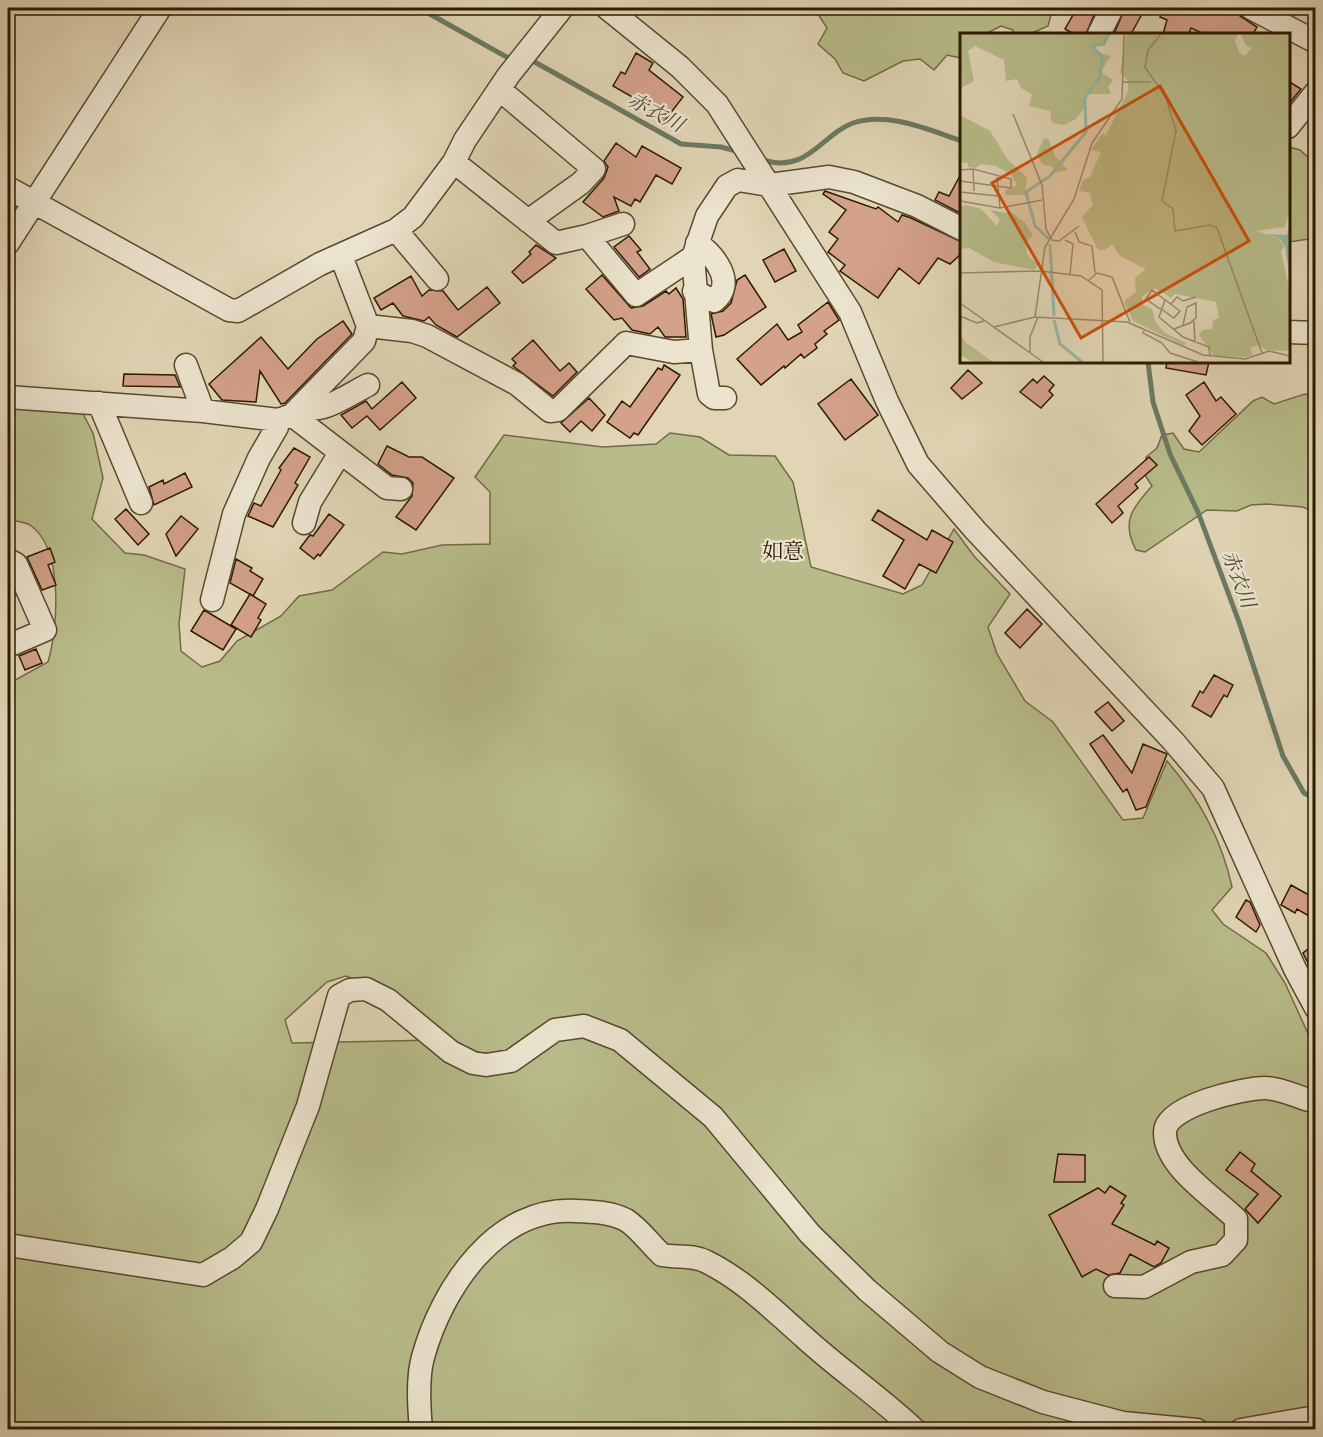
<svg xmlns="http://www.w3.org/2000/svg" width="1323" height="1437" font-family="'Libre Caslon Text','Noto Serif JP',serif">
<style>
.green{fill:#b8bc8a;stroke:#726b45;stroke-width:1.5;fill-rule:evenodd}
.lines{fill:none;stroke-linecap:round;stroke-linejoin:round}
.stream{stroke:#6b7964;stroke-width:5}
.building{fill:#d4a18a;stroke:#2c1a00;stroke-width:1.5}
.minor-casing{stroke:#59492d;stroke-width:25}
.minor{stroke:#ece4cf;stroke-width:22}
.labels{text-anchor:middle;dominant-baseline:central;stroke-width:4.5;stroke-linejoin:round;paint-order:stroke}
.water-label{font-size:20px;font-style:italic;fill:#4c4a32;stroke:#ece4cf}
.quarter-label{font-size:21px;fill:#2c1a00;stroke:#ece4cf}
.inset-river{fill:none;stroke:#95b9a7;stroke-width:3}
.inset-road{fill:none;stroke:#998a6d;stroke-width:1.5}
.view{fill:#cc500a;fill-opacity:0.15;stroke:#cc500a;stroke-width:3}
.inset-edge{fill:none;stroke:#2c1a00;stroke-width:3}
</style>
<rect width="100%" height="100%" fill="#e1d5b5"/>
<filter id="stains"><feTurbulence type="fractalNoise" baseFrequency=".00333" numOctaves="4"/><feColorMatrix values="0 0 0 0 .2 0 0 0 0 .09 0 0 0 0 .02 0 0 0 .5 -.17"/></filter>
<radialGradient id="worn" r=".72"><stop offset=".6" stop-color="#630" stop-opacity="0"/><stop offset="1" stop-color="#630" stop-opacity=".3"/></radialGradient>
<!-- green -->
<path class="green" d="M814 8H1053L1048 26 1030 34H1013V30L1001 26 985 34H962L961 58 947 55 934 70 920 59 903 61 864 81 843 73 835 59 818 44 827 28Z
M1289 147 1300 150 1312 161 1315 159 1316 238 1289 242Z
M1305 394 1315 396V513L1303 507 1267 504 1251 505 1237 511 1207 510 1145 552 1136 550C1121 522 1132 508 1152 486L1145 475 1146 457 1157 448 1162 435 1173 433 1184 449 1199 452 1253 401 1262 397 1274 404Z
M8 406 81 410 93 433 103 478 92 519 125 553 144 555 185 569 179 624 181 651 202 667 220 661 237 641 281 616 299 596 332 590 383 552 402 554 442 545 490 544V492L475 477 504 435 603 447 656 444 670 433 700 437 729 455 775 456 793 482 811 567 903 594 922 585 954 529 974 556 1010 594 988 627 997 654 1025 701 1053 722 1123 820 1143 818 1167 761C1198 797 1222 840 1232 887L1212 910 1223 924 1266 953 1285 983 1315 1049V1429H8V684L48 662C58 628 64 548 30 525 24 522 14 521 8 519ZM346 976 385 993 437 1040 292 1043 285 1020 327 982Z"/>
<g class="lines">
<!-- stream -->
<path class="stream" d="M419 8 512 60
M530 63 533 61 681 144 721 147 740 152
M763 160C808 174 822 134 853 123 887 111 929 130 962 141
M1148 362 1153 402 1170 454 1198 512 1239 622 1283 756 1304 793 1316 799"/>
</g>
<!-- building -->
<path class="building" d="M1077 8H1097L1086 34H1074L1065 29Z
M1125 8 1142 14 1131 34H1114Z
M1164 8H1238L1240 16 1257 27 1253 34H1204L1191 28 1189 34H1163L1167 20 1160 17Z
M636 53 653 63 649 70 683 97 663 123 639 105 641 102 613 86 621 72 625 74Z
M1288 81 1301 89 1288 105Z
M616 143 636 157 642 146 681 168 672 184 656 175 640 202 635 199 631 206 614 197 619 211 603 217 583 202 604 178 608 167 604 161Z
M962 172V214L935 200 939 192 949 196Z
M825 191 876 209 878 207 898 222 902 215 911 218 962 242V253L950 264 938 258 919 284 899 268 878 298 840 271 845 265 828 252 838 239 829 232 846 210 823 194Z
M629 236 641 250 637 252 650 269 639 277 614 247Z
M536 245 556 258 523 283 512 272 531 254 529 252Z
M784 249 796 271 775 282 763 260Z
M602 275 631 308 643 306 666 291 669 294 676 288 683 299 686 337H665L658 327 650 334 632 330 622 318 614 320 586 289Z
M745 275 766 307 724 335 716 337 711 314 723 311 731 303 737 280Z
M411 276 422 296 429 290 443 291 458 310 487 287 500 303 457 337 436 325 429 317 424 321 403 316 393 303 381 310 374 298Z
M828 302 839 320 824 331 827 334 815 344 817 348 804 358 801 354 785 368 784 366 761 385 737 359 777 324 788 340 802 332 798 325Z
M343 321 352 334 285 403 281 404 260 371 256 402 222 400 209 384 261 337 288 369 317 339Z
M533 340 560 371 569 363 577 372 553 396 513 366 516 363 512 359Z
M1167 362H1209L1206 375 1166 368Z
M664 365 680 375 638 435 634 433 630 438 607 422 622 401 630 407 658 368 662 370Z
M968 370 982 383 962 399 951 388Z
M124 374 175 375 180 387 123 386Z
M1044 376 1054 385 1049 391 1053 395 1041 408 1020 392 1033 379 1037 383Z
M851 379 878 415 845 440 818 404Z
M402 382 416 398 380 430 367 416 352 428 341 415 366 401 372 409Z
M1204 382 1216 401 1221 397 1236 414 1202 445 1189 431 1200 416 1186 395Z
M589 398 605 415 592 431 581 421 570 432 561 423Z
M387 446 409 457H422L454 478 416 530 396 517 412 496 413 483 408 478 392 475 378 464Z
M294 448 310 457 295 483 298 485 273 527 248 516 254 503 261 506 281 470 279 468Z
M1149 457 1157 465 1135 484 1138 488 1118 506 1123 513 1112 523 1096 504Z
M185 473 192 487 154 505 149 487 163 480 164 484Z
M126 509 149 534 138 545 115 519Z
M878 510 927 540 932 530 953 542 936 573 919 564 905 589 883 576 904 540 872 520Z
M329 514 344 525 320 556 318 554 314 559 300 548 310 535 313 536Z
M181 516 198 529 176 556 166 534Z
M50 548 55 562 48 565 56 585 42 590 27 557Z
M236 559 252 568 250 571 263 579 253 596 230 583Z
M250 594 266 604 258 618 261 620 251 637 231 625Z
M1027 609 1042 624 1020 648 1005 633Z
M204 610 236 629 223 650 191 631Z
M36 649 42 663 25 670 19 656Z
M1214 675 1233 685 1227 697 1224 695 1211 717 1192 706 1200 691 1203 693Z
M1108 702 1124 721 1112 731 1095 712Z
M1103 735 1132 773 1143 744 1167 754 1146 807 1136 810 1127 789 1123 792 1090 744Z
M1291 885 1316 899V920L1297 909 1295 913 1281 905Z
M1246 900 1250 902 1260 925 1256 932 1236 917Z
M1316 943V979L1303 953Z
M1240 1152 1255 1164 1251 1171 1281 1196 1258 1223 1245 1209 1258 1194 1226 1170Z
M1058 1154 1085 1155V1182H1054Z
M1110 1186 1126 1196 1121 1203 1124 1205 1112 1224 1155 1245 1157 1241 1169 1248 1161 1263 1154 1267 1130 1254 1120 1273 1108 1275 1096 1269 1082 1277 1049 1215 1098 1188 1105 1193Z"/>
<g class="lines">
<!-- minor casing -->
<g class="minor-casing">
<path id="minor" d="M607 8 680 67 717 104 850 312 887 401 918 464 975 530 1173 741 1213 788 1295 969 1316 1008
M1251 8 1316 42
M1099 34 1112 8
M499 89 594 169 581 183 528 221
M1288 127 1316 92
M454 162 556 243 587 236 636 295 693 257
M8 188 229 310 238 311 320 264 396 230 413 217 454 162 465 140 508 76 562 8
M396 230 437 279
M587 236 623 224
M8 243 160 8
M694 291 714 301C737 283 714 255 697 243
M368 326 412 331 427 336 517 384 550 411 558 410 626 343 674 352 701 350
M1288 332 1316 333
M186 365 203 411
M8 397 203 411 278 420 292 415 364 341 368 326 341 256
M725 398H714L709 394 701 350 693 257 707 216 727 186 738 180 770 185 829 177 854 182 917 206 962 229
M99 403 141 503
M301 406C321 416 349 394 368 385
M292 415 387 488 401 489
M304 523 310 502 340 453
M8 560 16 564 45 630 8 646
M212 600 234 514 259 458 277 427 278 420
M8 1245 203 1275 232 1258 251 1242 267 1209 308 1106 339 996 350 990 366 989 388 1000 451 1052 473 1063 486 1065 511 1061 555 1030 584 1026 620 1040 713 1117 810 1234 867 1290 940 1352 980 1377 1043 1402 1123 1423 1197 1430
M1115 1286 1144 1287 1191 1262 1222 1255 1236 1240V1219C1214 1197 1164 1166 1165 1132 1165 1106 1243 1088 1265 1088 1279 1088 1295 1096 1309 1100L1316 1099
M421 1430C419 1407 417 1378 423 1357 442 1288 497 1205 577 1211 593 1212 611 1212 626 1220 639 1228 651 1245 662 1255 677 1258 692 1254 707 1262 745 1281 773 1310 805 1338 840 1370 880 1397 915 1430
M1241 1430 1316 1417"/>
</g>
<!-- minor -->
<use href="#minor" class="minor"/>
</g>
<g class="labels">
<!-- water labels -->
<g class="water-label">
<text transform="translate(656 112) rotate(28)">赤衣川</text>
<text transform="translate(1239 579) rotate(69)">赤衣川</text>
</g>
<!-- quarter labels -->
<g class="quarter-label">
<text x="783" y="550">如意</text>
</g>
</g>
<!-- overview -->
<g transform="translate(960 33)">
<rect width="330" height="330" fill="#e1d5b5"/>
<path d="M0 1H147L145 13H134L133 18 151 23 141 39 153 47 148 54 151 61H125V74L116 86 104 92 92 90 90 78 69 73 72 61 61 55 57 46 46 48 44 27 15 13 8 18 14 48 1 55ZM166 1H278L275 8 280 21 285 23 292 15 286 13 281 1H330V175L325 194 296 198 318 205 324 213 321 218 330 260V318L306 317 299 312 290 315 293 322 284 324 254 323 239 302 242 297 252 296 253 287 259 285 256 269 215 261 211 265 195 255 182 263V271L192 276 196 290 205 300 226 310 224 313 173 288 164 268 176 259 175 245 186 236 160 223 152 211 145 217H138L122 184 133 172 130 160 119 158 123 147 130 144 141 119 131 117 133 114 142 101 146 102 168 58V48L160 40ZM0 82 30 98 48 127 67 144 65 162H45L46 157 57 152 51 141 36 133 21 131 16 135 8 134V130L0 129ZM84 105 89 107 95 123 108 137 94 140 93 134 82 131 77 121ZM6 172 21 176 37 193 40 186 30 177 54 181 66 191 73 202 66 210 67 221 78 232 74 237 34 229 9 215 0 216V174ZM0 299 5 309 33 329H13L0 322Z" fill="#b8bc8a"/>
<path d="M330 190V248L325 213 319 205 307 201 327 202Z" fill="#95b9a7"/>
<path class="inset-river" d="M89 206 75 193 66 159 90 143 126 99 125 65 140 44 142 23 132 14 144 10 149 1M90 211 94 283M94 287 100 311 122 329"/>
<path class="inset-road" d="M201 1 188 17 185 34 206 65 216 98 202 168 213 176 215 198 250 192 257 195 302 320M163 49H191M53 81 82 152 86 196 92 207 99 208 119 193M13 136 14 158M0 137 13 136 51 146V155L0 148M37 144 40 175M0 159 38 163M0 168 40 175 82 167M115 199 119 209 132 213 135 240M105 207 113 211 110 241M0 240 81 238 121 243 142 257 143 329M128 248 137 240 152 244 170 289M205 267 199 284 223 304 249 314 250 323M0 270 83 329M211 271 217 264 223 268 236 264M200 276 186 266 192 257 220 278 214 285 200 275M0 283 17 290 24 288M75 284 85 214 114 166 132 110 162 66 164 1M234 288 235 309M34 294 75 284 167 289 243 322 285 326 309 318 330 323M185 296 183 300 202 310 210 320 238 329M214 296 230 290 236 285V270L227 274 223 292M70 319V304L78 284"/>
<path class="view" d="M200 53 289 208 121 305 32 150Z"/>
<rect width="330" height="330" class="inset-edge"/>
</g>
<!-- margin -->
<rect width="1323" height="1437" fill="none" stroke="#e1d5b5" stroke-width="30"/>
<rect x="9" y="9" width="1305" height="1419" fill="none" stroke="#2c1a00" stroke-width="3"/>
<rect x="15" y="15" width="1293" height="1407" fill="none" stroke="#2c1a00" stroke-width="1.5"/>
<rect width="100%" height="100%" filter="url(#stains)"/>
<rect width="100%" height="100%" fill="url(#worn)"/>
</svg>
